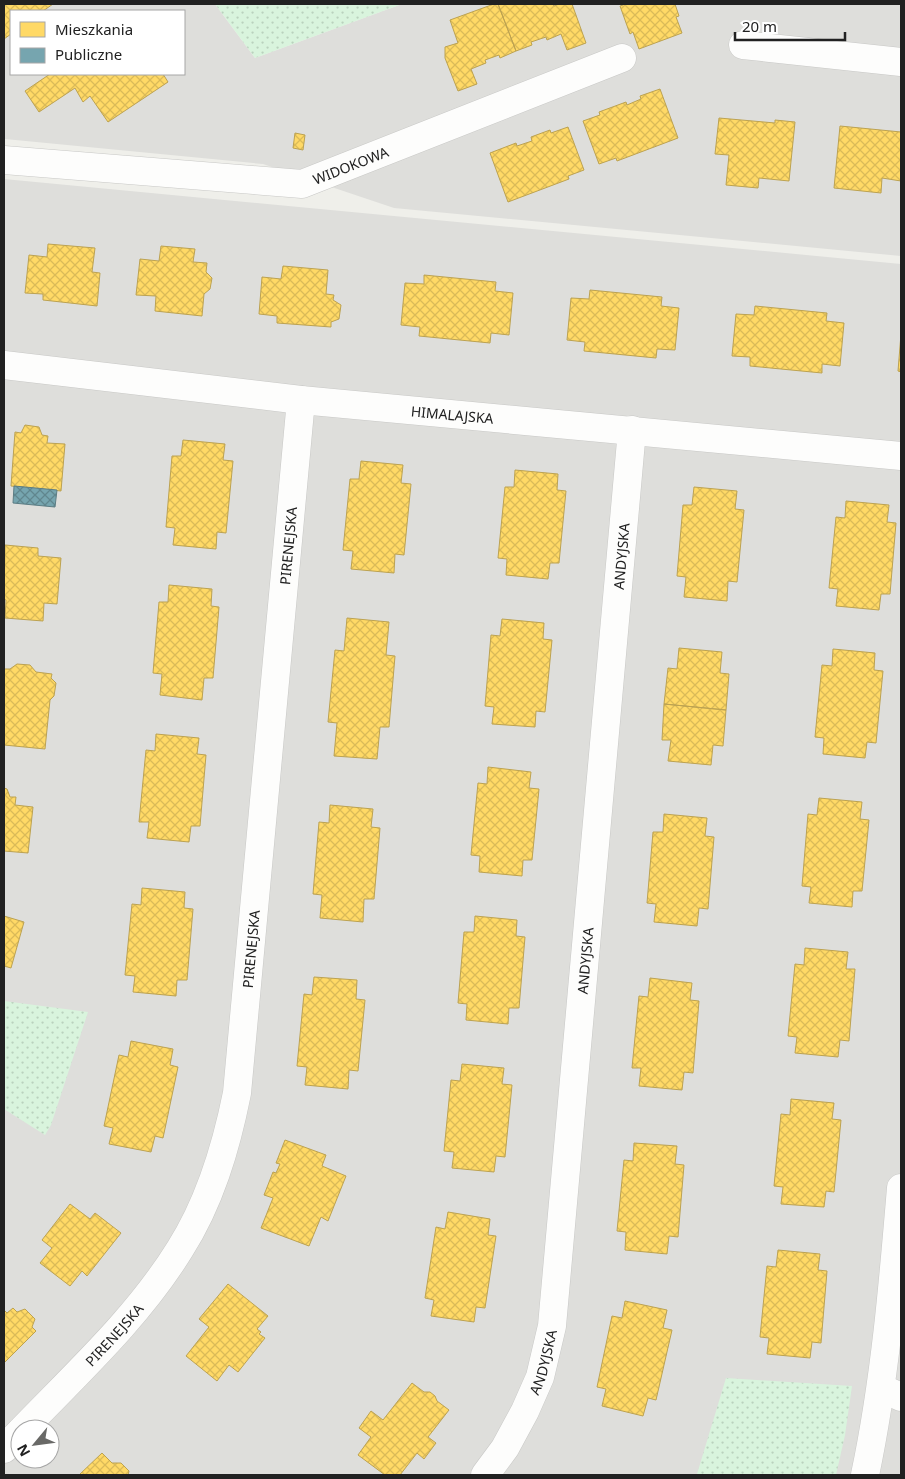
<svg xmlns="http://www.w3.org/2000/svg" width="905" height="1479" font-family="'Noto Sans',sans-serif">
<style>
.residential{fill:#dededb;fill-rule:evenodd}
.park{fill:url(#park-dots)}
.homes{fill:url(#homes-cross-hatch);stroke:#bca251}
.public{fill:url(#public-cross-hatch);stroke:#5c7d84}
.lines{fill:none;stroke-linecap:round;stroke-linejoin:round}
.street-casing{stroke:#c8c8c6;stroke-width:29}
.street{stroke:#fdfdfc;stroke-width:28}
.labels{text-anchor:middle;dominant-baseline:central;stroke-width:5;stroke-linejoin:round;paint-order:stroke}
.street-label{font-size:14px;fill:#212121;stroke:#fff}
</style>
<defs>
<pattern id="park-dots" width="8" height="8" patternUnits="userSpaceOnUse" patternTransform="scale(1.25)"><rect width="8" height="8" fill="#d9f4dd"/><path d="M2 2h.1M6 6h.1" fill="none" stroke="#bad1bd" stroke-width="1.8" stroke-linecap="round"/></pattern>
<pattern id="homes-cross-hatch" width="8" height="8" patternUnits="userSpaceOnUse" patternTransform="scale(1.25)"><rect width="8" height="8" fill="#ffd966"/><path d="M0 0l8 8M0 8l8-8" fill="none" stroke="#daba58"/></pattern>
<pattern id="public-cross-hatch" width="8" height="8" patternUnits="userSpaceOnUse" patternTransform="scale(1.25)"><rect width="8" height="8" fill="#76a5af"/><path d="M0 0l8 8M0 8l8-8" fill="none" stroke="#60868e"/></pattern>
</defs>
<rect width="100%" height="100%" fill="#efefea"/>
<!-- residential -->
<path class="residential" d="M4 4H215L255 58 402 4H901V256L394 208 263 164 5 139ZM11 11H184V74H11Z
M4 179 901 264V1475H4ZM20 1429H50V1459H20Z"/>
<!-- park -->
<path class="park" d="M215 4H402L255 58Z
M4 1001 88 1012 51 1125 45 1135 4 1109Z
M726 1378 852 1386 845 1435 836 1475H701L697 1474Z"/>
<!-- homes -->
<path class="homes" d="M4 4H53L43 11H11V34L4 39Z
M494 4H498L516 51 500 58 499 55 485 60 486 63 471 69 477 84 458 91 445 58V47L458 43 450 20Z
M498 4H553L554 6 559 4H572L586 43 567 50 561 34 547 40 546 37 531 42 532 45 516 51Z
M622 4H675L679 16 676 17 682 33 639 49 633 32 630 34 620 6 623 5Z
M50 74H163L168 82 108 122 90 96 83 102 75 88 39 112 25 91Z
M660 89 678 138 617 161 616 158 599 164 583 121 600 115 599 112 626 102 627 105 641 99 640 96Z
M719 118 775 123V120L795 122 789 181 759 178 758 188 726 185 729 155 715 154Z
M840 126 901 132V181L882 178 881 193 834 188Z
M568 127 584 170 568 176 569 179 508 202 490 153 516 143 517 146 532 141 531 137 550 130 551 133Z
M295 133 305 135 303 150 293 148Z
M48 244 95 248 92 272 100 273 97 306 43 300V294L25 293 29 255 47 257Z
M161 246 195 249 193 262 207 263 206 272 212 278 210 289 204 294 202 316 155 311 156 296 136 295 140 259 159 261Z
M283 266 328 270 326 294 334 295 333 300 341 305 339 319 331 322V327L277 323V316L259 314 262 277 281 279Z
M424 275 496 282 495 291 513 293 509 335 491 333 490 343 419 336 420 327 401 325 405 283 424 284Z
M590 290 662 297 661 306 679 308 675 350 657 349 656 358 584 351 585 342 567 340 571 298 589 299Z
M755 306 827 313 826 321 844 323 840 366 822 364V373L750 366V357L732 356 736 314 754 315Z
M901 334V372L898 371Z
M25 425 39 427 42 435 48 436 47 443 65 444 61 491 11 486 15 432 21 433Z
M183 440 225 444 223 460 233 461 226 533 217 532 216 549 173 545 175 528 166 527 172 456H181Z
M361 461 403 465 401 483 411 484 404 555 395 554 394 573 351 569 353 551 343 550 350 479H359Z
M515 470 558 474 557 490 566 491 559 563H550L548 579 506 575 507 559 498 558 505 487H514Z
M694 487 737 491 735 509 744 510 737 582 728 581 727 601 684 597 686 577 677 576 683 505H692Z
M846 501 889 505 887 522 896 523 890 594H881L879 610 836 606 838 589 829 588 836 517 845 518Z
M5 545 38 548V556L61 558 57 604 44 603 43 621 5 618 6 600 4 599Z
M169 585 212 589 211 606 219 607 213 678H204L202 700 160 695 162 674 153 673 159 602H168Z
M347 618 389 622 386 655 395 656 389 727H380L377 759 334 756 337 723 328 722 335 650 344 651Z
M502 619 544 623 543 639 552 640 545 712 536 711 535 727 492 724 494 707 485 706 491 635 500 636Z
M679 648 722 652 720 673 729 674 726 710 664 704 668 668 677 669Z
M833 649 875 653 874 670 883 671 876 743 867 742 865 758 823 754 824 738 815 737 822 665 832 666Z
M17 664 30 665 36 672 52 674 51 678 56 683 54 696 50 700 45 749 4 745V669H10Z
M664 704 726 710 723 746 713 745 711 765 668 761 671 740H662Z
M156 734 199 738 197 754 206 755 200 826H191L189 842 147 838 149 822H139L146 750 155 751Z
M488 767 531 772 529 788 539 789 532 860H523L522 876 479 872 480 856 471 855 478 783 487 784Z
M4 788 7 789 10 797H16L15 805 33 807 28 853 4 851Z
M819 798 862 802 860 819 869 820 862 891H853L852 907 809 903 811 887 802 886 808 814 817 815Z
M330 805 373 809 371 827 380 828 374 899H364L363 922 320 918 322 895 313 894 319 822 329 823Z
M664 814 707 818 705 836 714 837 708 909 699 908 697 926 654 922 656 904 647 903 653 832H663Z
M142 888 185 892 184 908 193 909 187 980H177L176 996 133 992 135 976 125 975 132 904 141 905Z
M4 916 24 922 11 968 4 966Z
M475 916 517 920 516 936 525 937 519 1008H509L508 1024 466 1020 467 1004 458 1003 464 932H474Z
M805 948 848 952 846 969H855L849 1041 840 1040 838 1057 795 1053 797 1037 788 1036 795 964 804 965Z
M314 977 357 980 356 999 365 1000 358 1071 349 1070 348 1089 305 1085 307 1067 297 1066 304 994 312 995Z
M650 978 692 983 690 1000 699 1001 693 1073 684 1072 682 1090 639 1086 641 1068H632L639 996 648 997Z
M131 1041 173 1049 170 1065 178 1067 163 1138 155 1136 151 1152 109 1144 113 1128 104 1126 119 1055 128 1057Z
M462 1064 504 1068 502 1084 512 1085 505 1157 496 1156 494 1172 452 1168 454 1152 444 1151 451 1080 460 1081Z
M791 1099 834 1103 832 1119 841 1120 834 1192 826 1191 824 1207 781 1204 783 1187 774 1186 781 1114 790 1115Z
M285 1140 326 1155 322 1166 346 1176 328 1221 321 1217 309 1246 261 1228 273 1198 264 1195 273 1172 276 1173 280 1164 276 1163Z
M634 1143 677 1146 675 1164 684 1165 678 1237 669 1236 667 1254 625 1250 626 1232 617 1231 624 1160 633 1161Z
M70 1204 90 1219 95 1213 121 1233 87 1276 82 1271 70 1286 40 1263 52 1248 42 1240Z
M448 1212 490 1219 488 1235 496 1236 485 1308 476 1307 474 1322 431 1316 434 1300 425 1298 436 1227 445 1229Z
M778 1250 820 1254 818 1270 827 1271 821 1343 812 1342 810 1358 767 1354 769 1338 760 1337 767 1266 776 1267Z
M228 1284 268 1316 257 1329 261 1332 259 1334 265 1338 238 1372 229 1365 217 1381 186 1356 209 1327 199 1319Z
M625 1301 667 1310 663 1328 672 1330 656 1400 648 1398 643 1416 602 1406 606 1389 597 1387 612 1316 622 1318Z
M13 1308 17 1312 25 1309 35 1319 32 1327 36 1331 4 1363V1310L7 1313Z
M412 1383 424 1392H430L435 1396 437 1401 449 1410 428 1437 436 1443 424 1459 417 1453 400 1475H385L358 1455 371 1437 359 1428 371 1411 383 1420Z
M102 1453 112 1463H121L129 1471 128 1475H79Z"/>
<!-- public -->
<path class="public" d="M14 486 57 490 55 507 13 503Z"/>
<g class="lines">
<!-- street casing -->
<g class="street-casing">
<g id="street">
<path d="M743 45 901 62"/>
<path id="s1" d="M4 160 302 184 622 58"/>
<path id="s2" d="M4 365 301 400 901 456"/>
<path d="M881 1388 901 1397"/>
<path id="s3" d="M23 1429C78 1372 138 1317 180 1249 210 1202 226 1148 237 1093L301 400"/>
<path d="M4 1449 20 1432"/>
<path id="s4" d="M485 1475 505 1448 525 1411 540 1377 552 1326 632 430"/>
<path d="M865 1475C885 1380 893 1284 901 1188"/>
</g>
</g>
<!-- street -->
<use href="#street" class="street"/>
</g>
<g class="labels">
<!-- street labels -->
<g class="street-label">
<text stroke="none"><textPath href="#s1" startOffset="351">WIDOKOWA</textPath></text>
<text stroke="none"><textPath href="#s2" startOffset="451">HIMALAJSKA</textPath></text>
<text stroke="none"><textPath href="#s3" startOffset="956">PIRENEJSKA</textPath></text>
<text stroke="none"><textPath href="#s4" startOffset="938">ANDYJSKA</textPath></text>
<text stroke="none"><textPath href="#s3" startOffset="551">PIRENEJSKA</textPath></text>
<text stroke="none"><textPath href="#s4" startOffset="532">ANDYJSKA</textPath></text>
<text stroke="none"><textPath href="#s3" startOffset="131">PIRENEJSKA</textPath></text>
<text stroke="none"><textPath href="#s4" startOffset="128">ANDYJSKA</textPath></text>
</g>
</g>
<!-- border -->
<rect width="905" height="1479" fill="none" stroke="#212121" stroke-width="10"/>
<!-- legend -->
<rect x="10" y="10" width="175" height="65" fill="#ffffff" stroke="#a6a6a6"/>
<rect x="20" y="22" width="25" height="15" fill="#ffd966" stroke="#a6a6a6"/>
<text x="55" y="35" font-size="15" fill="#212121">Mieszkania</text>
<rect x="20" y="48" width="25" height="15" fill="#76a5af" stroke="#a6a6a6"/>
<text x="55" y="60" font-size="15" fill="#212121">Publiczne</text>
<!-- north arrow -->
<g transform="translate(35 1444) rotate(241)"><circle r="24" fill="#ffffff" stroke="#a6a6a6"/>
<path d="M0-4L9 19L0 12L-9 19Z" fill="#696967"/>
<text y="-8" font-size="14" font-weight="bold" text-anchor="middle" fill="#212121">N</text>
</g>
<!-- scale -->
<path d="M735 32v8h110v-8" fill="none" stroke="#212121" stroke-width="2.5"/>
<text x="742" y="32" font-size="15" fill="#212121" stroke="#ffffff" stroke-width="4" paint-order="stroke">20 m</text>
</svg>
